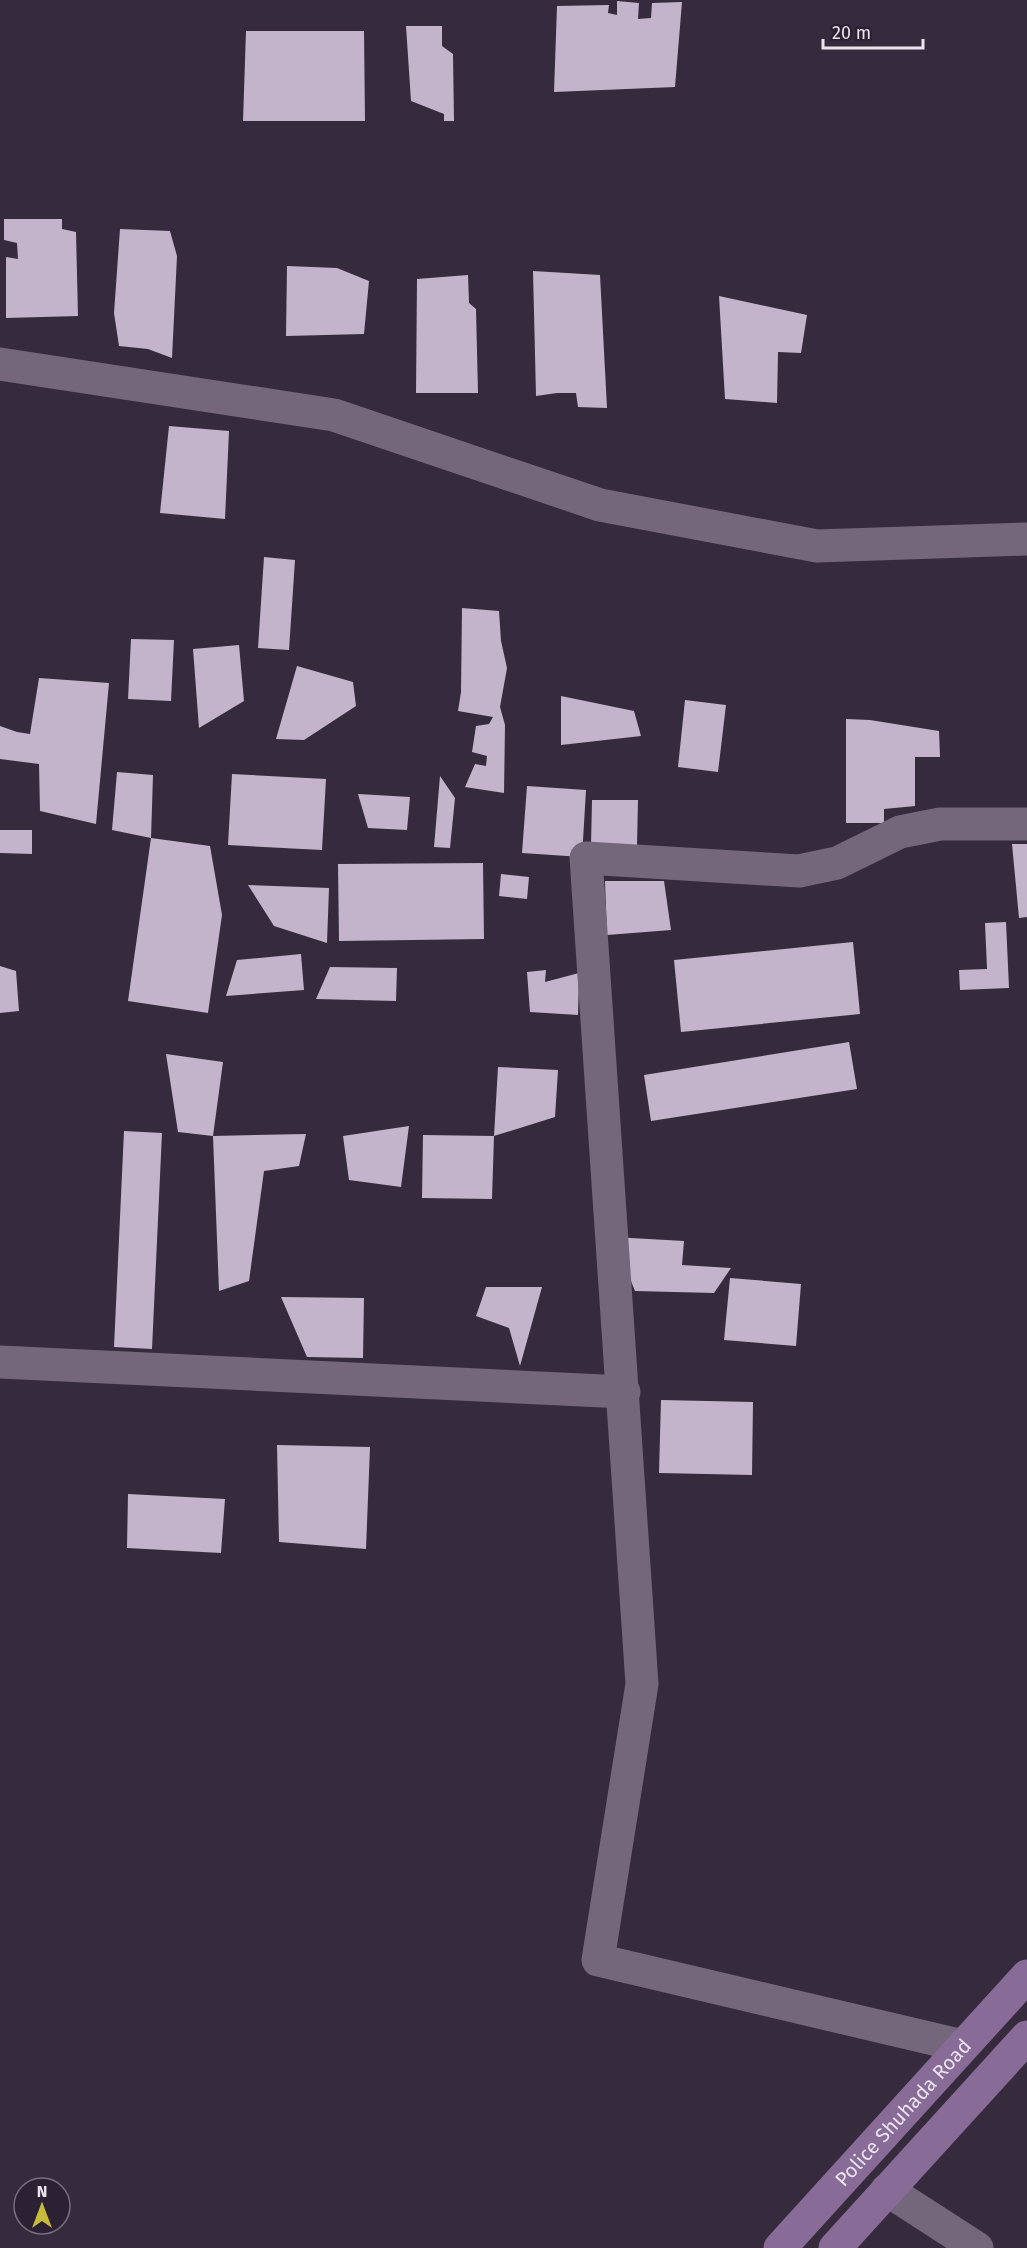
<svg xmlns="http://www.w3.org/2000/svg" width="1027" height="2248" font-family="'Fira Sans',sans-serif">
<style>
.building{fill:#c3b4cb}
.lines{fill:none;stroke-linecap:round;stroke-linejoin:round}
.street{stroke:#74677c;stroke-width:33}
.secondary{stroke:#886c97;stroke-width:33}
.labels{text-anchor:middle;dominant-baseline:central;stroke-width:6;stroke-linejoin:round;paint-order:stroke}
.street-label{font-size:20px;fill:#ebe4ef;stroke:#2c2132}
</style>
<rect width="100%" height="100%" fill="#362b3d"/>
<!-- building -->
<path class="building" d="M617 1 639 3 638 19 651 18 652 3 682 2 675 87 554 92 557 6 609 5 608 13 617 15Z
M406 26H442V46L453 54 454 121H444V114L411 101Z
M246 31H364L365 121H243Z
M4 219H62V229L76 232 78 316 6 318V257L18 259 17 243 4 240Z
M120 229 170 231 177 256 172 358 148 349 119 346 114 313Z
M287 266 337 268 369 281 364 334 286 336Z
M533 271 600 275 607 408 578 407 576 393H557L536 396Z
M468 275 469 303 476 309 478 393H416L417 279Z
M719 296 807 315 801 353 778 352 777 403 725 399Z
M169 426 229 431 225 519 160 513Z
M264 557 295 560 289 650 258 648Z
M462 608 499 611 501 641 507 668 500 707 505 725 504 793 465 787 475 764 486 766 487 756 472 752 476 726 489 724 493 717 458 711 461 692Z
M131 639 174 640 171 701 128 699Z
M239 645 244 701 199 728 193 649Z
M297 666 353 682 356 706 304 740 276 739Z
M39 678 109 683 96 824 40 811 39 764 0 759V726L17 732 30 734Z
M561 696 634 711 641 736 561 745Z
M685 700 726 705 718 772 678 767Z
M846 719 870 720 939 731 940 757H915V806L884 809V823H846Z
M117 772 153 775 151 838 112 830Z
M232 774 326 779 322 850 228 845Z
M440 776 455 798 450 848 434 847Z
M527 786 586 790 582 857 522 853Z
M358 794 410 797 407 830 368 828Z
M592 800H638L637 846 591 845Z
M0 830H32V854L0 853Z
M151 838 210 846 222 915 208 1013 128 1001Z
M1012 844H1027V917L1019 918Z
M483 863 484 939 339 941 338 864Z
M501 874 529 877 527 899 499 896Z
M605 881H664L671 930 607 935Z
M248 885 329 888 327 943 274 926Z
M1006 922 1009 988 960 990 959 970 987 969 985 923Z
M853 942 860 1014 681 1032 674 960Z
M301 954 304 990 226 996 237 960Z
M0 966 16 971 19 1011 0 1013Z
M330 967 397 968 396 1001 316 999Z
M546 970 545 982 579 973 578 1015 530 1012 527 972Z
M849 1042 857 1089 651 1121 644 1075Z
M166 1054 223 1062 213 1136 178 1132Z
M498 1067 558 1070 555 1117 494 1136Z
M409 1126 401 1187 349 1180 343 1136Z
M124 1131 162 1133 152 1349 114 1347Z
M306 1134 299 1166 264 1171 249 1281 219 1291 213 1136Z
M423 1135 494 1136 492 1199 422 1198Z
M613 1237 684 1241 682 1265 731 1268 714 1293 635 1291Z
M730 1278 801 1284 796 1346 724 1340Z
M486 1287H542L520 1366 509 1328 476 1316Z
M281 1297 364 1298 363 1358 307 1357Z
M661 1400 753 1402 752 1475 659 1473Z
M277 1445 370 1447 366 1549 279 1542Z
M128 1494 225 1499 221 1553 127 1548Z"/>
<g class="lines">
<!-- street -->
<path class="street" d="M0 364 334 415 600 505 817 546 1027 539
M0 1362 624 1392
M963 2046 598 1960 642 1684 586 858 799 871 837 863 900 832 940 824H1027
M887 2190 977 2248"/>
<!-- secondary -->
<g class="secondary">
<path id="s1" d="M780 2248 1027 1976"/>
<path d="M835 2248 1027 2037"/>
</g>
</g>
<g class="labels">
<!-- street labels -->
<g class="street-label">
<text stroke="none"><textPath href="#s1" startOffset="183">Police Shuhada Road</textPath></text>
</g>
</g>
<!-- north arrow -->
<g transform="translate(42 2206)"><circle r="28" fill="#2c2132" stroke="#786f7e" stroke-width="1.5"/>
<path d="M0-4.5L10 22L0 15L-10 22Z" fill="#c7bb3b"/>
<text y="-9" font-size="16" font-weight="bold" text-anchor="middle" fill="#ebe4ef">N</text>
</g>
<!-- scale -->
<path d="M823 39v9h100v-9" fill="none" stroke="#ebe4ef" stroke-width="3"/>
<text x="832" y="39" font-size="18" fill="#ebe4ef" stroke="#2c2132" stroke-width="4.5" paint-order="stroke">20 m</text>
</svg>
